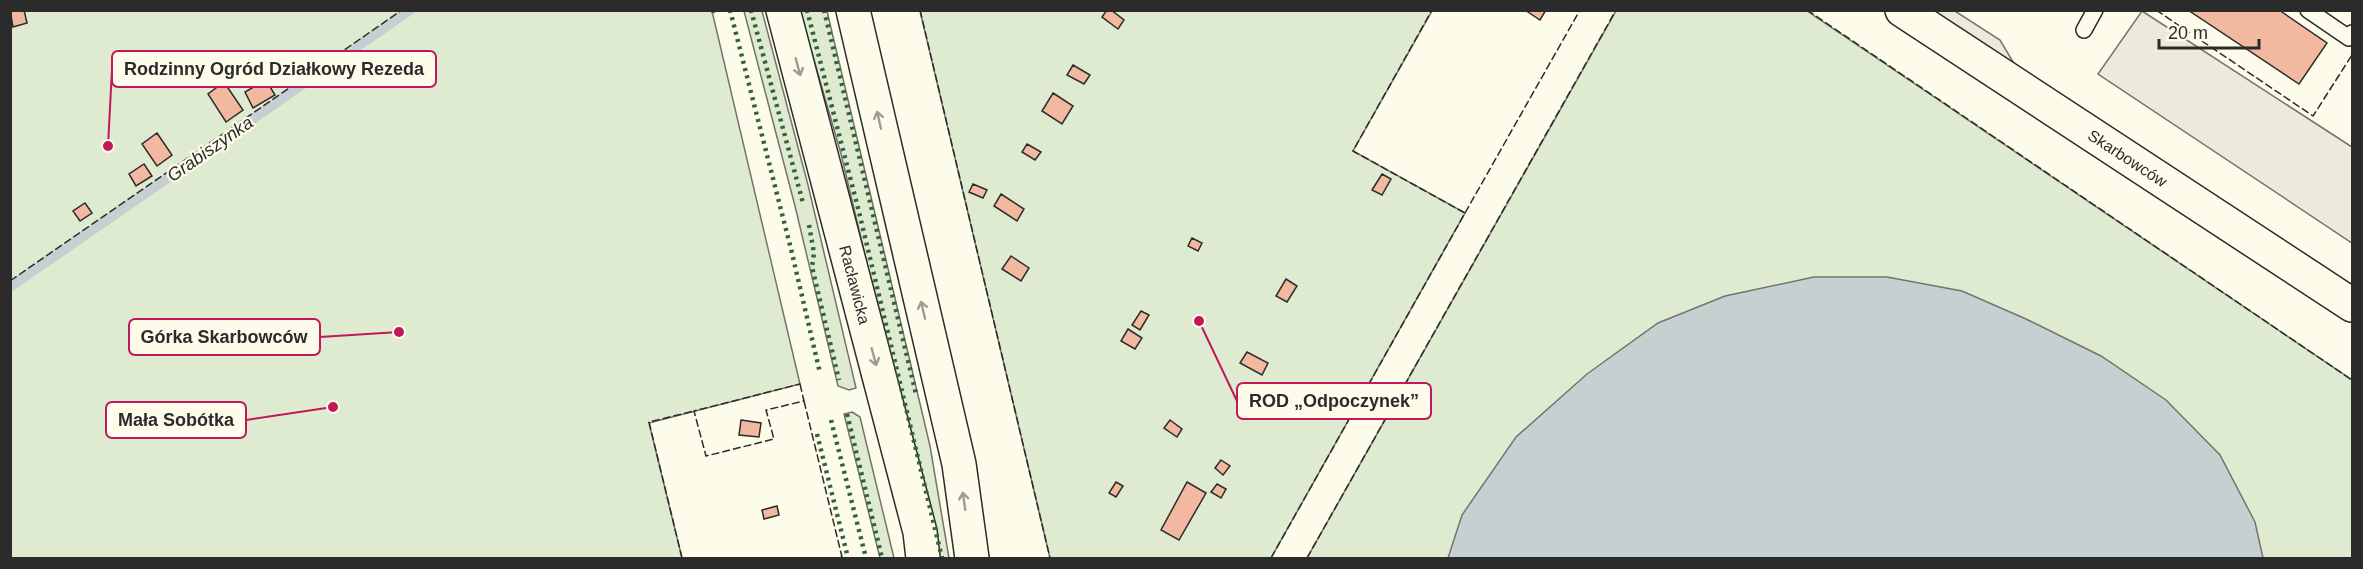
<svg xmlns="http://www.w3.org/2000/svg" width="2363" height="569" font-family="Arial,sans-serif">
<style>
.green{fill:#deebd1;stroke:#74746e;stroke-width:1.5}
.parking{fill:#eceadb;stroke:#74746e;stroke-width:1.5}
.water{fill:#c7d0d0;stroke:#74746e;stroke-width:1.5}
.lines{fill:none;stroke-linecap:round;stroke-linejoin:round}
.stream{stroke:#c7d0d0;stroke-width:10}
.building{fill:#f2b8a0;stroke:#2b2b2b;stroke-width:1.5}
.service-casing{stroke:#2b2b2b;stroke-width:18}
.tertiary-casing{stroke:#2b2b2b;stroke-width:36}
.service{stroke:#fdfbea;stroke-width:15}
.tertiary{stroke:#fdfbea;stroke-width:33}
.hedge{stroke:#34623c;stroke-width:4.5;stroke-dasharray:3 4.5;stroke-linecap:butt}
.fence{stroke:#2b2b2b;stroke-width:1.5;stroke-dasharray:8 3;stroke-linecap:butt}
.oneway{stroke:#9e9d94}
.labels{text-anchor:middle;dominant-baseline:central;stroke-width:4.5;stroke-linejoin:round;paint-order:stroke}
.street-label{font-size:16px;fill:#2b2b2b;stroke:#fdfbea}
.water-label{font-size:18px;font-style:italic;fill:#2b2b2b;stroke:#fdfbea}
.leader{fill:none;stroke:#c2185b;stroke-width:2}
.callout-dot{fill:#c2185b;stroke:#fdfbea;stroke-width:2}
.callout{fill:#fdfbea;stroke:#c2185b;stroke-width:2}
.callout-label{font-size:18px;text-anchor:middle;font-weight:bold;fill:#2b2b2b}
</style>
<rect width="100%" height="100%" fill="#fdfbea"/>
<!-- green -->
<path class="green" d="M10 11H712L800 384 649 423 682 558H11Z
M744 11H762L808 185 856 388 849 390 838 386 795 206Z
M800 11H827L930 446 949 558H937L841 154Z
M920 11H1432L1353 151 1465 213 1271 558H1050Z
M1616 11H1807L2352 380V558H1307Z
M852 412 860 417 894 558H880L844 414Z"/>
<!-- parking -->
<path class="parking" d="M1931 11H1955L2000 40 2016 67Z
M2142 11 2352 147V243L2098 74Z"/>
<!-- water -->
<path class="water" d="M1814 277H1887L1962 291 2026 319 2101 356 2166 400 2220 455 2255 522 2263 558H1448L1462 515 1516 437 1587 374 1658 323 1725 296Z"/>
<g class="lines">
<!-- stream -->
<path class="stream" d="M10 287 410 10"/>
</g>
<!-- building -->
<path class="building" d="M10 10H24L27 23 13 27Z
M1107 10H1111L1124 20 1118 29 1102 17Z
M1525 10H1546L1540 20Z
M2188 10H2279L2327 43 2299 84Z
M1073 65 1090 75 1084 84 1067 75Z
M266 80 275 95 253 108 245 92Z
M224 82 243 110 226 122 208 94Z
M1053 93 1073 106 1062 124 1042 111Z
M157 133 172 155 157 166 142 144Z
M1027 144 1041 152 1035 160 1022 152Z
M144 164 152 176 136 186 129 174Z
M1382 174 1391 179 1382 195 1372 190Z
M973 184 987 190 983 198 969 192Z
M1001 194 1024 209 1017 221 994 206Z
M85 203 92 213 80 221 73 211Z
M1192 238 1202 243 1198 251 1188 246Z
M1011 256 1029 268 1021 281 1002 269Z
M1286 279 1297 286 1287 302 1276 296Z
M1141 311 1149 315 1140 330 1132 325Z
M1128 329 1142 338 1135 349 1121 341Z
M1247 352 1268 363 1262 375 1240 363Z
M741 420 761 423 759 437 739 435Z
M1170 420 1182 429 1177 437 1164 428Z
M1221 460 1230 466 1223 475 1215 468Z
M1116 482 1123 486 1116 497 1109 493Z
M1187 482 1206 493 1179 540 1161 530Z
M1217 484 1226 489 1221 498 1211 492Z
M777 506 779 515 764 519 762 510Z"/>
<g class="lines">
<!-- service casing -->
<g class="service-casing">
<path id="service" d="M2308 10 2349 38 2352 33
M2084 30 2095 10"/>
</g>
<!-- tertiary casing -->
<g class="tertiary-casing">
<g id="tertiary">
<path id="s1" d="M783 10 920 532 923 558"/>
<path d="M853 10 959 464 972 558"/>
<path id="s2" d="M1902 10 2352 305"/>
</g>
</g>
<!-- service -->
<use href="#service" class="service"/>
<!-- tertiary -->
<use href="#tertiary" class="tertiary"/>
<!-- hedge -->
<path class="hedge" d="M713 10 715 17
M730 10 791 249 820 373
M751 10 803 203
M807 10 859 212 942 558
M824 10 916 394
M809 225 814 253 812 267 839 380
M847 414 882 558
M831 420 866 558
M817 434 848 558"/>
<!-- fence -->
<path class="fence" d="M920 10 1050 558
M1807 10 2352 380
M2156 10 2313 116 2352 55
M1465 213 1580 10
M10 281 402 10
M800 384 804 401 766 410 774 439 706 456 694 411Z
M804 401 842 557 836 558
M682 558 649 422 694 411
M1271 558 1465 213 1353 151 1432 10
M1307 558 1616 10"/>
</g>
<!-- one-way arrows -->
<defs><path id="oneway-shaft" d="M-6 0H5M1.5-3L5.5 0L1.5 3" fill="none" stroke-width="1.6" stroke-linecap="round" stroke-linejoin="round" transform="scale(1.5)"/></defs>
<g class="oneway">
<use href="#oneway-shaft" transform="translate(798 67) rotate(75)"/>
<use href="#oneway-shaft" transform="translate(879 120) rotate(-103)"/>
<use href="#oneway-shaft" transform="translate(923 310) rotate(-103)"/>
<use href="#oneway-shaft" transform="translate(874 357) rotate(75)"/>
<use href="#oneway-shaft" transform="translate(964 501) rotate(-98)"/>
</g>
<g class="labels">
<!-- street labels -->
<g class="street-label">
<text stroke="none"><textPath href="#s2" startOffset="270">Skarbowców</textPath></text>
<text stroke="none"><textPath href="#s1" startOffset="284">Racławicka</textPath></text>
</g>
<!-- water labels -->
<g class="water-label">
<text transform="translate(210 149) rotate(-35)">Grabiszynka</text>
</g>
</g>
<!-- callouts -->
<path class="leader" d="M108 146L112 69M399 332L320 337M1199 321L1237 401M333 407L246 420"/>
<g class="callout-dot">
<circle cx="108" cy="146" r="6"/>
<circle cx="399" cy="332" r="6"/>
<circle cx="1199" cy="321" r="6"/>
<circle cx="333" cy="407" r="6"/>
</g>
<g class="callout">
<rect x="112" y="51" width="324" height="36" rx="6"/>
<rect x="129" y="319" width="191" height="36" rx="6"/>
<rect x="1237" y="383" width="194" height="36" rx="6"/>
<rect x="106" y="402" width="140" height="36" rx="6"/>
</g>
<g class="callout-label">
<text x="274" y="75">Rodzinny Ogród Działkowy Rezeda</text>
<text x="224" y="343">Górka Skarbowców</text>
<text x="1334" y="407">ROD „Odpoczynek”</text>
<text x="176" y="426">Mała Sobótka</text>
</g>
<!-- border -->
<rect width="2363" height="569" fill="none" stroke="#2b2b2b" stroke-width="24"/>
<!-- scale -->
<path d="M2159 39v9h100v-9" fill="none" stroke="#2b2b2b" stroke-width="3"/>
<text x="2168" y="39" font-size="18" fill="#2b2b2b" stroke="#fdfbea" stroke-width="4.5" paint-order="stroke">20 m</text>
</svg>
